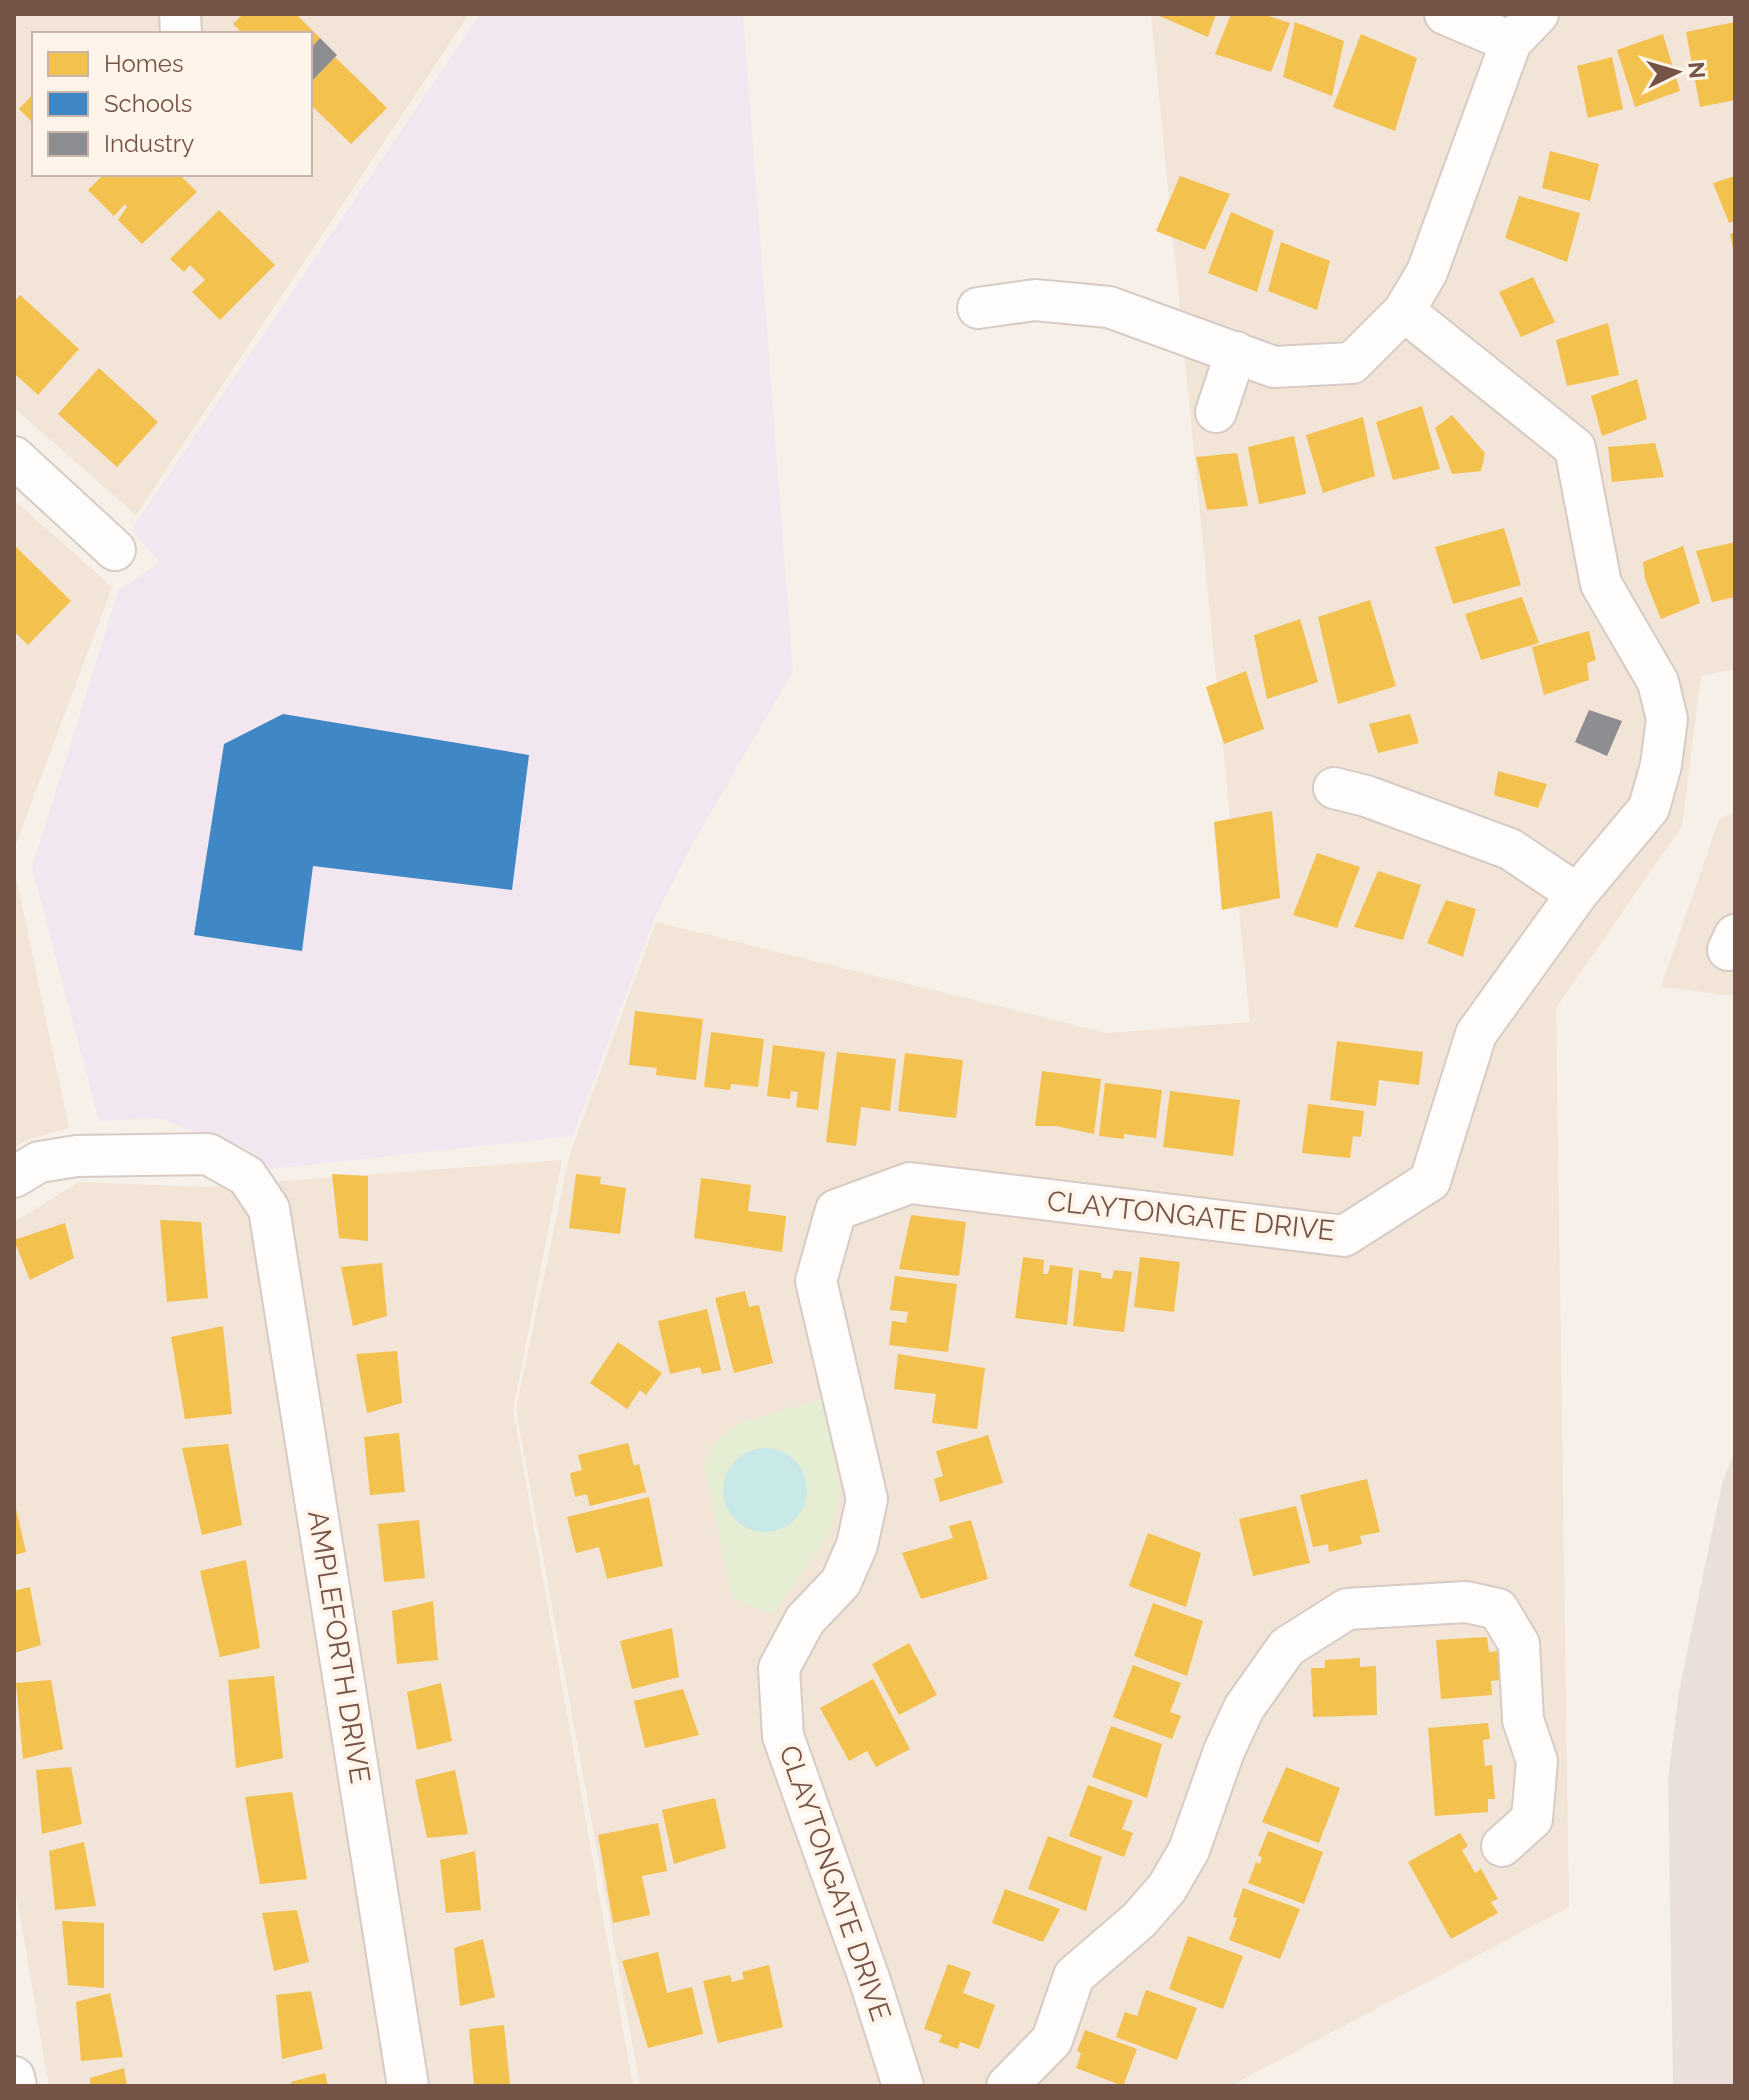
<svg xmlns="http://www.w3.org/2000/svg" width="1749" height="2100" font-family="Raleway,sans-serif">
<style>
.residential{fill:#f3e4d8;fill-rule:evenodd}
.industrial{fill:#eae0d9}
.education{fill:#f2e7f1}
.green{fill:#e5edd2}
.water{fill:#c9e9e8}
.homes{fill:#f2c14e}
.schools{fill:#3f88c5}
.industry{fill:#8d8d92}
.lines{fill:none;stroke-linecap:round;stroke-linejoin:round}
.street-casing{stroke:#d6cbc5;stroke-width:44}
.street{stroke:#fefdfc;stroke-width:40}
.labels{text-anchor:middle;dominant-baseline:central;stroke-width:8;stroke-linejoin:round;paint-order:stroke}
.street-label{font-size:28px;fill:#765347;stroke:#fff4e9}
</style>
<rect width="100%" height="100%" fill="#f7f0e8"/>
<!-- residential -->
<path class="residential" d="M14 14H469L136 515 14 408ZM34 34H310V174H34Z
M1151 14H1735V669L1701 676 1682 826 1556 1008 1569 1907 1230 2086H640L516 1409 570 1153 656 922 1107 1033 1250 1022Z
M14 500 112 587 14 849Z
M1735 811V996L1661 987 1719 819Z
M14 868 69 1128 29 1139 14 1148Z
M562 1160 513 1410 633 2086H49L14 1881V1222L79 1182 204 1187Z"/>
<!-- industrial -->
<path class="industrial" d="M1735 1450V2086H1673L1668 1779 1679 1691 1722 1484Z"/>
<!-- education -->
<path class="education" d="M480 14H743L793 671 692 845 655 917 573 1136 272 1169 247 1148 214 1141 161 1118 99 1121 32 868 118 591 160 562 131 530Z"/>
<!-- green -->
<path class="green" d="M822 1399 841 1492 829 1535 773 1614 732 1598 704 1463 720 1436 741 1422Z"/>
<!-- water -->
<path class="water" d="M723 1490a42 42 0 1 1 84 0a42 42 0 1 1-84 0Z"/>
<!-- homes -->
<path class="homes" d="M243 14H296L320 38 310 49V34H243L233 24Z
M1155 14H1216L1208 37Z
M1231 14H1262L1290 23 1271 72 1215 54Z
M1295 22 1344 41 1332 96 1283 77Z
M1735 22V100L1700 107 1686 32Z
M1361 34 1417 58 1395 131 1333 107Z
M1663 34 1680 91 1635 107 1617 50Z
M335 57 387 108 351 144 310 104V83Z
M1612 57 1623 109 1588 118 1577 66Z
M34 93V124L19 109Z
M1550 151 1599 164 1590 201 1542 188Z
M104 174H179L197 192 142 244 118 220 127 207 125 204 114 216 88 190Z
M1180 176 1230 194 1205 250 1156 231Z
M1735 176V221L1729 223 1713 183Z
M1519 196 1580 213 1567 262 1505 238Z
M219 210 275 265 220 320 192 292 205 280 190 265 184 272 170 259Z
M1231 212 1274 231 1257 292 1208 273Z
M1735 233V253H1734L1730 234Z
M1281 242 1330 261 1317 310 1268 291Z
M1533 277 1555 322 1521 337 1499 292Z
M20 295 79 349 38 395 14 373V302Z
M1608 323 1619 375 1567 386 1556 340Z
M99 368 158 422 117 467 58 414Z
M1637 379 1647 419 1602 436 1591 396Z
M1422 406 1440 469 1393 480 1376 422Z
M1452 415 1485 453 1481 471 1452 474 1435 428Z
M1363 417 1375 476 1323 493 1306 435Z
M1294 436 1306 494 1259 504 1248 447Z
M1655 443 1664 477 1612 482 1608 447Z
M1237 453 1248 506 1207 510 1196 457Z
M1504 528 1521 585 1453 604 1435 547Z
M1735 542V597L1712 602 1696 551Z
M14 545 71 601 28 645 14 631Z
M1683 546 1700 603 1661 619 1645 579 1643 562Z
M1522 597 1539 643 1481 660 1465 614Z
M1370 600 1396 686 1338 704 1318 617Z
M1300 619 1318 682 1267 699 1254 635Z
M1589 631 1596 660 1587 663 1589 680 1544 695 1532 647Z
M1246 671 1264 729 1224 744 1206 687Z
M1410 714 1419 743 1378 753 1369 724Z
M1498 771 1547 784 1538 808 1494 795Z
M1272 811 1280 898 1222 910 1214 822Z
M1317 853 1360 867 1337 928 1293 915Z
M1378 871 1421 885 1403 940 1354 927Z
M1446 900 1476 909 1463 957 1427 943Z
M635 1011 703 1019 696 1080 656 1075 657 1068 629 1065Z
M711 1032 764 1039 758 1087 731 1084 730 1090 704 1087Z
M1337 1041 1423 1052 1419 1085 1379 1080 1376 1106 1330 1100Z
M773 1045 825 1052 818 1110 796 1107 798 1092 791 1091 790 1099 767 1096Z
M837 1052 896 1059 890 1111 861 1107 856 1146 826 1142Z
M905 1053 963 1060 956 1118 898 1111Z
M1042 1071 1101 1079 1094 1134 1056 1126H1035Z
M1105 1083 1162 1090 1156 1138 1124 1134V1139L1099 1136Z
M1170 1091 1240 1100 1233 1156 1163 1147Z
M1308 1104 1364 1111 1361 1137 1353 1136 1350 1158 1302 1153Z
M332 1174 368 1176V1241L339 1238Z
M576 1174 601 1177 600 1184 626 1188 620 1234 569 1228Z
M701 1178 751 1185 748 1211 786 1216 782 1252 694 1238Z
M911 1215 966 1222 959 1276 899 1269Z
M160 1220 201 1222 208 1298 167 1302Z
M65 1223 74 1258 30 1280 14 1240Z
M1023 1257 1044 1260 1043 1274H1048L1050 1265 1073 1268 1067 1325 1015 1318Z
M1140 1257 1180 1262 1174 1312 1134 1307Z
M382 1263 387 1316 353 1326 341 1267Z
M1079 1270 1101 1273V1278L1112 1279 1114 1270 1132 1272 1124 1332 1073 1326Z
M895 1276 957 1284 948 1352 889 1345 892 1321 906 1323 908 1312 890 1310Z
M745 1291 749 1307 759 1305 773 1363 734 1373 715 1298Z
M707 1309 721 1370 702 1374 700 1367 670 1374 658 1321Z
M223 1326 232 1414 185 1419 171 1337Z
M618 1342 662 1373 646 1395 640 1390 627 1409 590 1383Z
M397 1351 402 1403 367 1413 356 1354Z
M898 1354 985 1368 977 1429 932 1423 936 1394 894 1389Z
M399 1433 405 1492 370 1495 364 1437Z
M988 1435 1003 1483 940 1502 934 1479 943 1476 936 1451Z
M628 1443 634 1466 639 1464 646 1492 590 1506 587 1494 575 1497 570 1473 582 1470 578 1455Z
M228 1444 242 1525 202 1535 182 1448Z
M1367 1479 1380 1532 1360 1536 1362 1544 1329 1552 1328 1544 1313 1547 1300 1495Z
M649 1497 663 1566 607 1579 599 1547 576 1553 567 1517Z
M14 1500 26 1552 14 1555Z
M1296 1506 1310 1563 1253 1576 1239 1519Z
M419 1520 425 1578 384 1582 378 1524Z
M971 1520 988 1579 921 1599 902 1553 953 1538 949 1526Z
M1148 1533 1201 1553 1186 1607 1129 1586Z
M246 1560 260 1648 220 1657 200 1571Z
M30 1587 41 1645 14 1653V1591Z
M433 1601 438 1660 397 1664 392 1611Z
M1153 1603 1203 1621 1187 1676 1134 1656Z
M672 1628 679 1677 632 1689 620 1641Z
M1487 1637 1489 1652 1498 1651 1500 1680 1491 1681 1492 1695 1441 1699 1436 1640Z
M909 1643 937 1695 899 1715 872 1664Z
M1360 1658V1667L1376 1666 1377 1715 1313 1717 1311 1668H1325V1660Z
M1133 1665 1181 1683 1170 1712 1181 1716 1172 1739 1113 1717Z
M274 1676 283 1758 236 1768 228 1680Z
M873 1679 910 1749 876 1767 867 1751 849 1761 820 1708Z
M51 1680 63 1749 23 1759 16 1683Z
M441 1683 452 1741 417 1750 407 1692Z
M683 1689 699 1735 645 1748 634 1701Z
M1488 1723 1490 1739 1483 1740 1485 1766 1492 1765 1495 1799H1488V1812L1435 1816 1428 1728Z
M1111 1726 1162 1744 1147 1798 1092 1777Z
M71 1767 82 1824 42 1834 36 1770Z
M1286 1767 1340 1788 1319 1843 1262 1822Z
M455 1770 468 1834 427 1838 415 1780Z
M1088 1785 1133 1801 1122 1829 1133 1833 1124 1857 1069 1836Z
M292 1792 307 1879 260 1884 245 1797Z
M715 1798 726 1848 674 1864 662 1810Z
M658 1823 667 1871 642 1876 650 1915 613 1923 598 1835Z
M1268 1831 1323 1852 1304 1904 1248 1883 1256 1862 1260 1864 1262 1857 1258 1856Z
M1460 1833 1468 1846 1462 1850 1475 1873 1481 1869 1498 1899 1491 1902 1498 1913 1451 1939 1408 1862Z
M1048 1836 1102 1857 1086 1911 1028 1889Z
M84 1842 96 1906 55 1910 49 1851Z
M475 1851 481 1910 446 1913 440 1860Z
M1243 1888 1300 1909 1280 1959 1229 1940 1237 1918 1233 1917Z
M1005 1889 1060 1909 1043 1942 992 1923Z
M297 1910 309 1962 274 1971 262 1913Z
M62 1921 104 1923V1988L68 1985Z
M1188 1936 1243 1956 1223 2009 1169 1989Z
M483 1939 495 1997 460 2006 454 1948Z
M658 1952 667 1993 692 1987 703 2034 648 2048 622 1961Z
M948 1964 971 1972 963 1993 995 2005 979 2049 960 2042 958 2049 939 2042 942 2035 924 2029Z
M769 1965 783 2027 718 2043 703 1981 730 1975 732 1982 744 1979 742 1972Z
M1146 1990 1197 2008 1177 2060 1116 2037 1125 2012 1137 2016Z
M311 1991 323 2049 282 2059 276 1995Z
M110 1993 123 2057 81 2061 76 2002Z
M504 2025 510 2084 474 2086 469 2029Z
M1085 2030 1137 2049 1123 2086 1076 2068 1081 2053 1077 2051Z
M124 2068 127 2086H90V2078Z
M325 2073 328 2086H291V2082Z"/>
<!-- schools -->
<path class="schools" d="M283 714 529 755 512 890 313 866 302 951 194 935 224 744Z"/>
<!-- industry -->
<path class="industry" d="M320 38 337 55 310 83V49Z
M1589 710 1622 721 1607 756 1575 742Z"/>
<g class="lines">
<!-- street casing -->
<g class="street-casing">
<path id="street" d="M180 14 181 34
M1445 14 1511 42
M978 308 1035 300 1109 307 1274 367 1352 363 1404 311 1427 272 1511 42 1538 14
M1216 412 1236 352
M14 457 115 550
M1334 788 1366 796 1510 849 1577 894
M1728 950 1735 935
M14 1177 39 1162 77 1156 208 1154 247 1176 269 1209 408 2086
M14 2077 16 2086
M903 2086 870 1981 783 1736 779 1668 805 1620 841 1582 857 1545 867 1499 816 1281 836 1210 910 1183 1344 1236 1430 1181 1476 1034 1577 894 1649 808 1661 765 1667 719 1658 682 1601 584 1575 448 1404 311
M1007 2086 1052 2040 1074 1976 1139 1920 1167 1888 1189 1850 1224 1751 1244 1708 1287 1647 1347 1609 1466 1602 1498 1609 1519 1644 1523 1720 1537 1761 1532 1819 1502 1846"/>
</g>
<!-- street -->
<use href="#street" class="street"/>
</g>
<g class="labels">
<!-- street labels -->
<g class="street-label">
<text transform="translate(1191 1216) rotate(6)">CLAYTONGATE DRIVE</text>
<text transform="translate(339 1647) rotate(81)">AMPLEFORTH DRIVE</text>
<text transform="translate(835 1883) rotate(71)">CLAYTONGATE DRIVE</text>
</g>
</g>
<!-- border -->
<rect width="1749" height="2100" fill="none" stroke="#765347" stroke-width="32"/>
<!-- legend -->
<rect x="32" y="32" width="280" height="144" fill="#fff4e9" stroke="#c8b4a8" stroke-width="2"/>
<rect x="48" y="52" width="40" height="24" fill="#f2c14e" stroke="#c8b4a8" stroke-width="2"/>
<text x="104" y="72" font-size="24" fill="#765347">Homes</text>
<rect x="48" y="92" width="40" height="24" fill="#3f88c5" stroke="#c8b4a8" stroke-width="2"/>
<text x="104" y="112" font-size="24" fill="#765347">Schools</text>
<rect x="48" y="132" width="40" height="24" fill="#8d8d92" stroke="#c8b4a8" stroke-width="2"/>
<text x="104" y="152" font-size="24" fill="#765347">Industry</text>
<!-- north arrow -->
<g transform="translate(1677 72) rotate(85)" stroke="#fff4e9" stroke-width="6" paint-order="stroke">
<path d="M0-6L14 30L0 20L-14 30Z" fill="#765347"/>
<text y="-12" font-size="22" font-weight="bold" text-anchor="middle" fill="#765347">N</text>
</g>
</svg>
